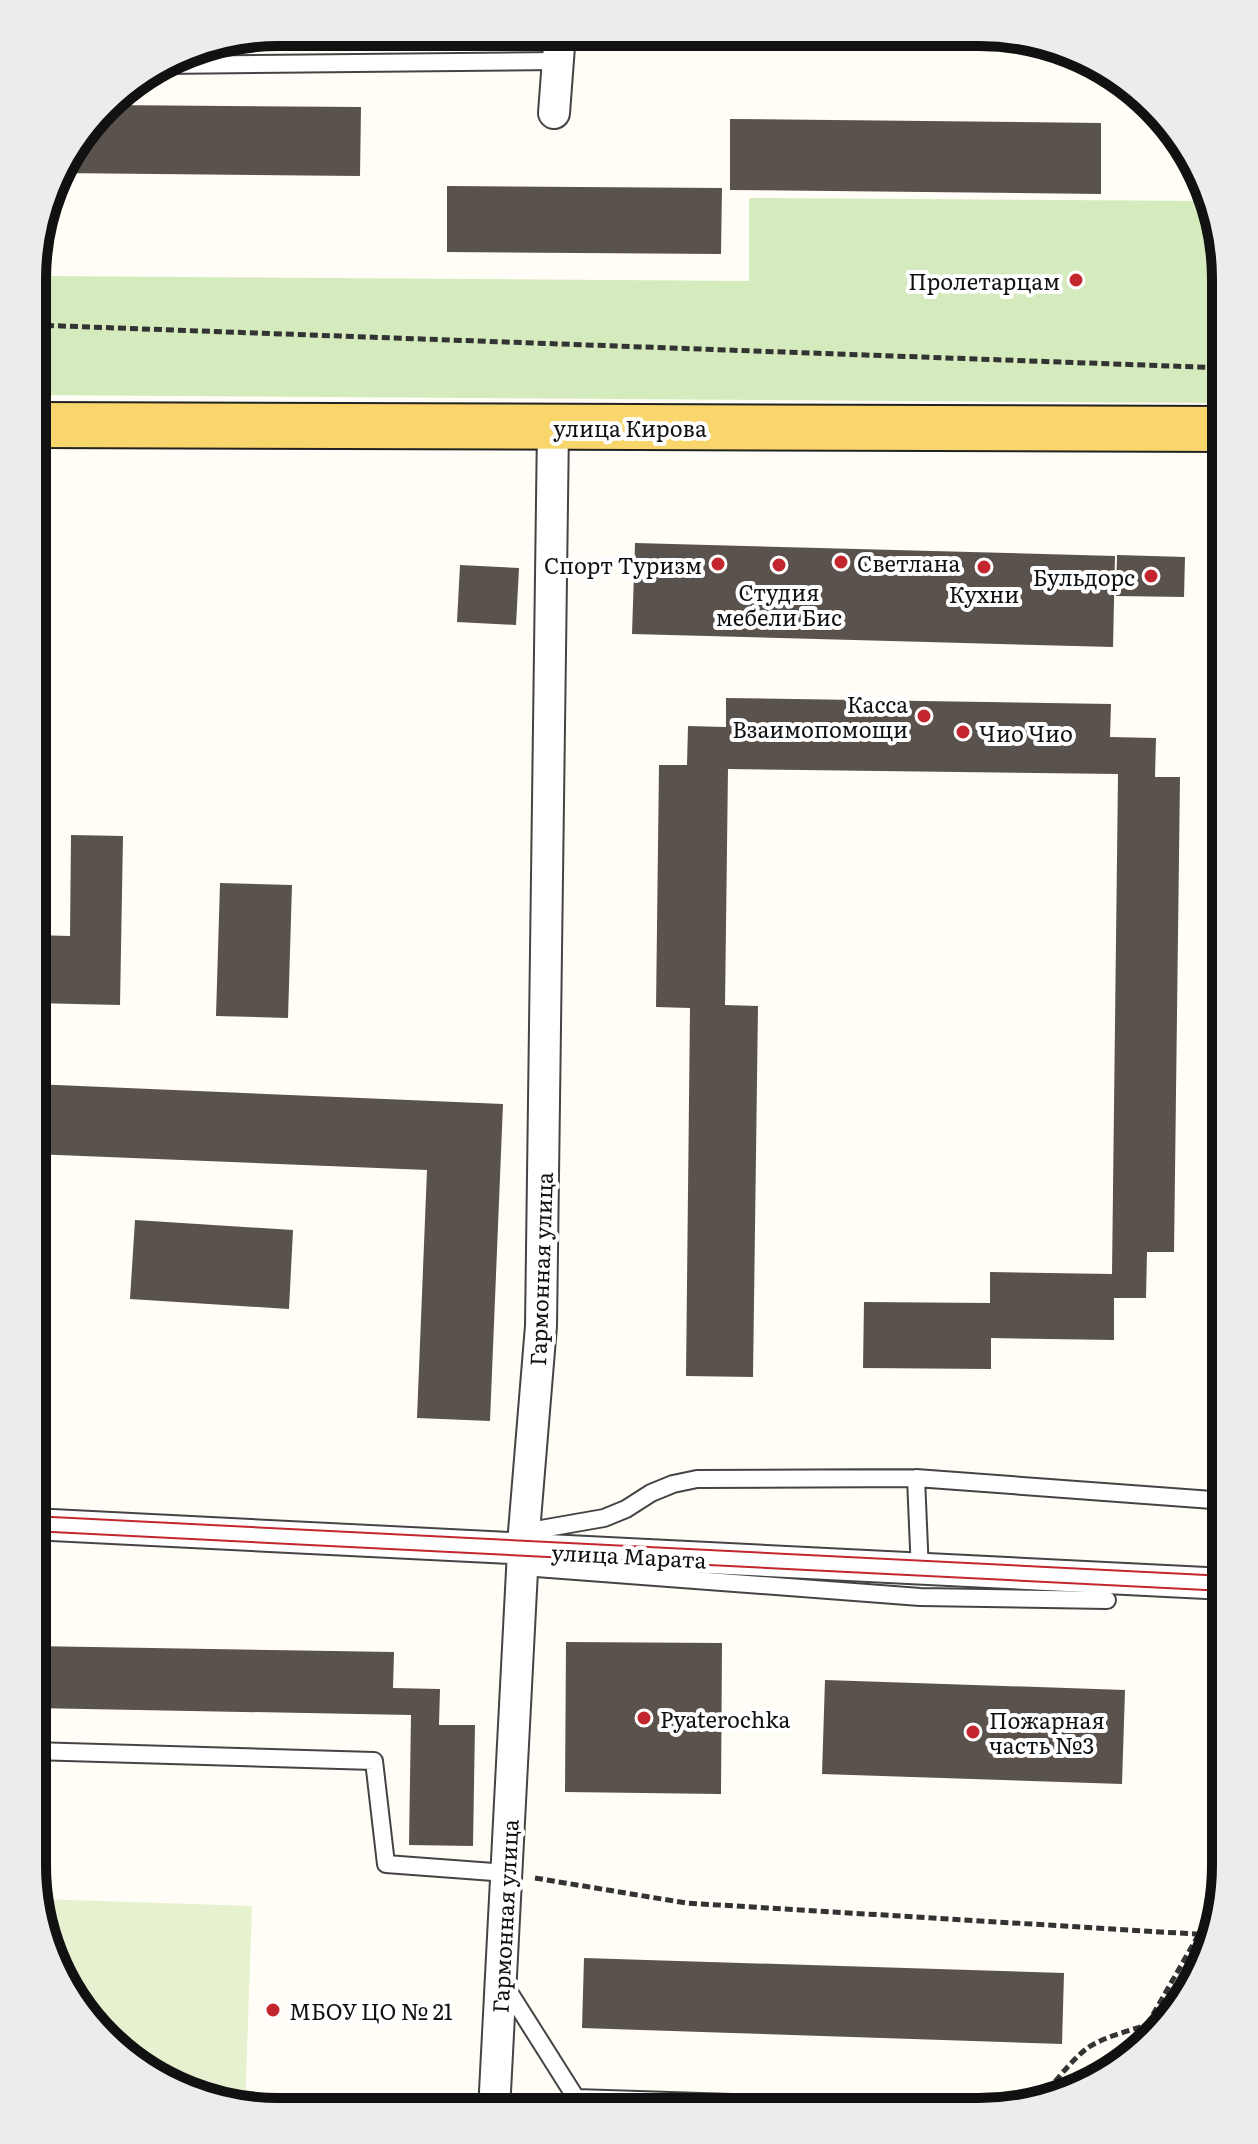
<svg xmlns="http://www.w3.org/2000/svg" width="1258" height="2144" font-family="Literata,serif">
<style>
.green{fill:#d5ebbd}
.pitch{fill:#e6f2cf}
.building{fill:#5a524d}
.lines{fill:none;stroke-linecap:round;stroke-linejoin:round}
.lane-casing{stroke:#444;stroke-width:20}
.street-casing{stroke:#444;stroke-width:34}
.primary-casing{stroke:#222;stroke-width:48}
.path{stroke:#333;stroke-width:5;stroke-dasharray:8 4;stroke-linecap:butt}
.lane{stroke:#fff;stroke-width:16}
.street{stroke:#fff;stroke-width:30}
.primary{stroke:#f9d66b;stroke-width:44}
.tram{stroke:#c4262e;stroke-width:2}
.poi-dot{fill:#c4262e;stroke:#fff;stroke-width:3}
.labels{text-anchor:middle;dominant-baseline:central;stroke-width:8;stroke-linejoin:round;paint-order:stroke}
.poi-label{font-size:22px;fill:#111;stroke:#fff;text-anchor:start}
.street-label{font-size:22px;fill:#111;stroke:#fff}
.rim{fill:none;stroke:#111;stroke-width:10}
</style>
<rect width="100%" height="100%" fill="#fffdf5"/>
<!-- green -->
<path class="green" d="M749 198 1211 201 1219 244 1218 403 34 395V276L749 281Z"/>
<!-- pitch -->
<path class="pitch" d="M39 1899 252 1906 245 2109 129 2061 51 1959Z"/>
<!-- building -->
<path class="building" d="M684 33H740V46H684Z
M107 105 361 107 360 176 57 173Z
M730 119 1101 123V194L730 190Z
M447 186 722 188 721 254 447 252Z
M635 543 1115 556 1113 647 632 634Z
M1117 555 1185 557 1184 597 1116 596Z
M460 565 519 568 516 625 457 622Z
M726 698 1111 704 1110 737 1156 738 1155 777H1180L1174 1252H1147L1146 1298H1114V1340L991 1338V1369L863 1368 864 1302 990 1303V1272L1112 1274 1118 774 728 769 725 1005 758 1006 753 1377 686 1376 690 1008 656 1007 659 765H687L688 726 726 727Z
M71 835 123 836 120 1005 33 1003V935L70 936Z
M220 883 292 885 288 1018 216 1016Z
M33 1084 503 1104 490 1421 417 1418 427 1170 33 1154Z
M135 1220 293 1230 289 1309 130 1299Z
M566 1642 722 1643 721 1794 565 1792Z
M32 1646 394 1652 393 1688 440 1689 439 1725H475L473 1846 409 1845 411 1715 32 1708Z
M825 1680 1125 1690 1122 1784 822 1774Z
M584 1958 1064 1973 1062 2044 582 2028Z"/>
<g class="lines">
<!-- lane casing -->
<g class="lane-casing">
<path id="lane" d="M161 65 558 61
M916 1478 920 1572
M524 1532 604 1518 626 1509 651 1493 673 1484 697 1479 916 1478 1226 1501
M523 1567 920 1597 1107 1600
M32 1751 374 1761 386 1864 507 1873
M504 1984 576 2098 982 2111"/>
</g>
<!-- street casing -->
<g class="street-casing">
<path id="street" d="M554 113 560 33
M32 1524 1226 1584
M494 2111 524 1532 541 1326 553 427"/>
</g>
<!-- primary casing -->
<g class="primary-casing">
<path id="primary" d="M34 425 1226 429"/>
</g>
<!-- path -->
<path class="path" d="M34 325 1226 368
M1220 1616 1226 1626
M535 1878 686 1903 1211 1935
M1147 2025 1199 1934
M1040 2100C1055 2082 1069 2063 1086 2049 1103 2036 1142 2027 1162 2021H1167"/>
<!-- lane -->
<use href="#lane" class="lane"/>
<!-- street -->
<use href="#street" class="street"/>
<!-- primary -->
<use href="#primary" class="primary"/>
<!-- tram -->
<path class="tram" d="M32 1516 1226 1576
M32 1531 1226 1591"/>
</g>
<!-- markers -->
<g class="poi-dot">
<circle cx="1076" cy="280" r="8"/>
<circle cx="841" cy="562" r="8"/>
<circle cx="718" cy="564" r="8"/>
<circle cx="779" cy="565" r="8"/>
<circle cx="984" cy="567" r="8"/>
<circle cx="1151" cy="576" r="8"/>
<circle cx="924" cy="716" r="8"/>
<circle cx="963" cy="732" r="8"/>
<circle cx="644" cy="1718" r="8"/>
<circle cx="973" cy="1732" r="8"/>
<circle cx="273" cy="2010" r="8"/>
</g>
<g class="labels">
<!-- poi labels -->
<g class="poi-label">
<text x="1060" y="280" text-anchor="end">Пролетарцам</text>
<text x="857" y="562">Светлана</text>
<text x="702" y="564" text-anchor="end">Спорт Туризм</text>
<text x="1135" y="576" text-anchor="end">Бульдорс</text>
<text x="779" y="591" text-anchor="middle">Студия<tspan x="779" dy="25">мебели Бис</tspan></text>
<text x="984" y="593" text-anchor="middle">Кухни</text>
<text x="908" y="703" text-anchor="end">Касса<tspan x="908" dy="25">Взаимопомощи</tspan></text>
<text x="979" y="732">Чио Чио</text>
<text x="660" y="1718">Pyaterochka</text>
<text x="989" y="1719">Пожарная<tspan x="989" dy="25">часть №3</tspan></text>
<text x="289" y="2010">МБОУ ЦО № 21</text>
</g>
<!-- street labels -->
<g class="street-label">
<text x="630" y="427">улица Кирова</text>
<text transform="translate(540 1269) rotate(-88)">Гармонная улица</text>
<text transform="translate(629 1555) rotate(3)">улица Марата</text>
<text transform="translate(504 1916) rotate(-87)">Гармонная улица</text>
</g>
</g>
<!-- crop -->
<path d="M0 0H1258V2144H0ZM279 46H979A233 233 0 0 1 1212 279V1865A233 233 0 0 1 979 2098H279A233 233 0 0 1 46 1865V279A233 233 0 0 1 279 46Z" fill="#ececec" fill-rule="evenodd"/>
<path class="rim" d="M279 46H979A233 233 0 0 1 1212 279V1865A233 233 0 0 1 979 2098H279A233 233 0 0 1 46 1865V279A233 233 0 0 1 279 46Z"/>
</svg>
